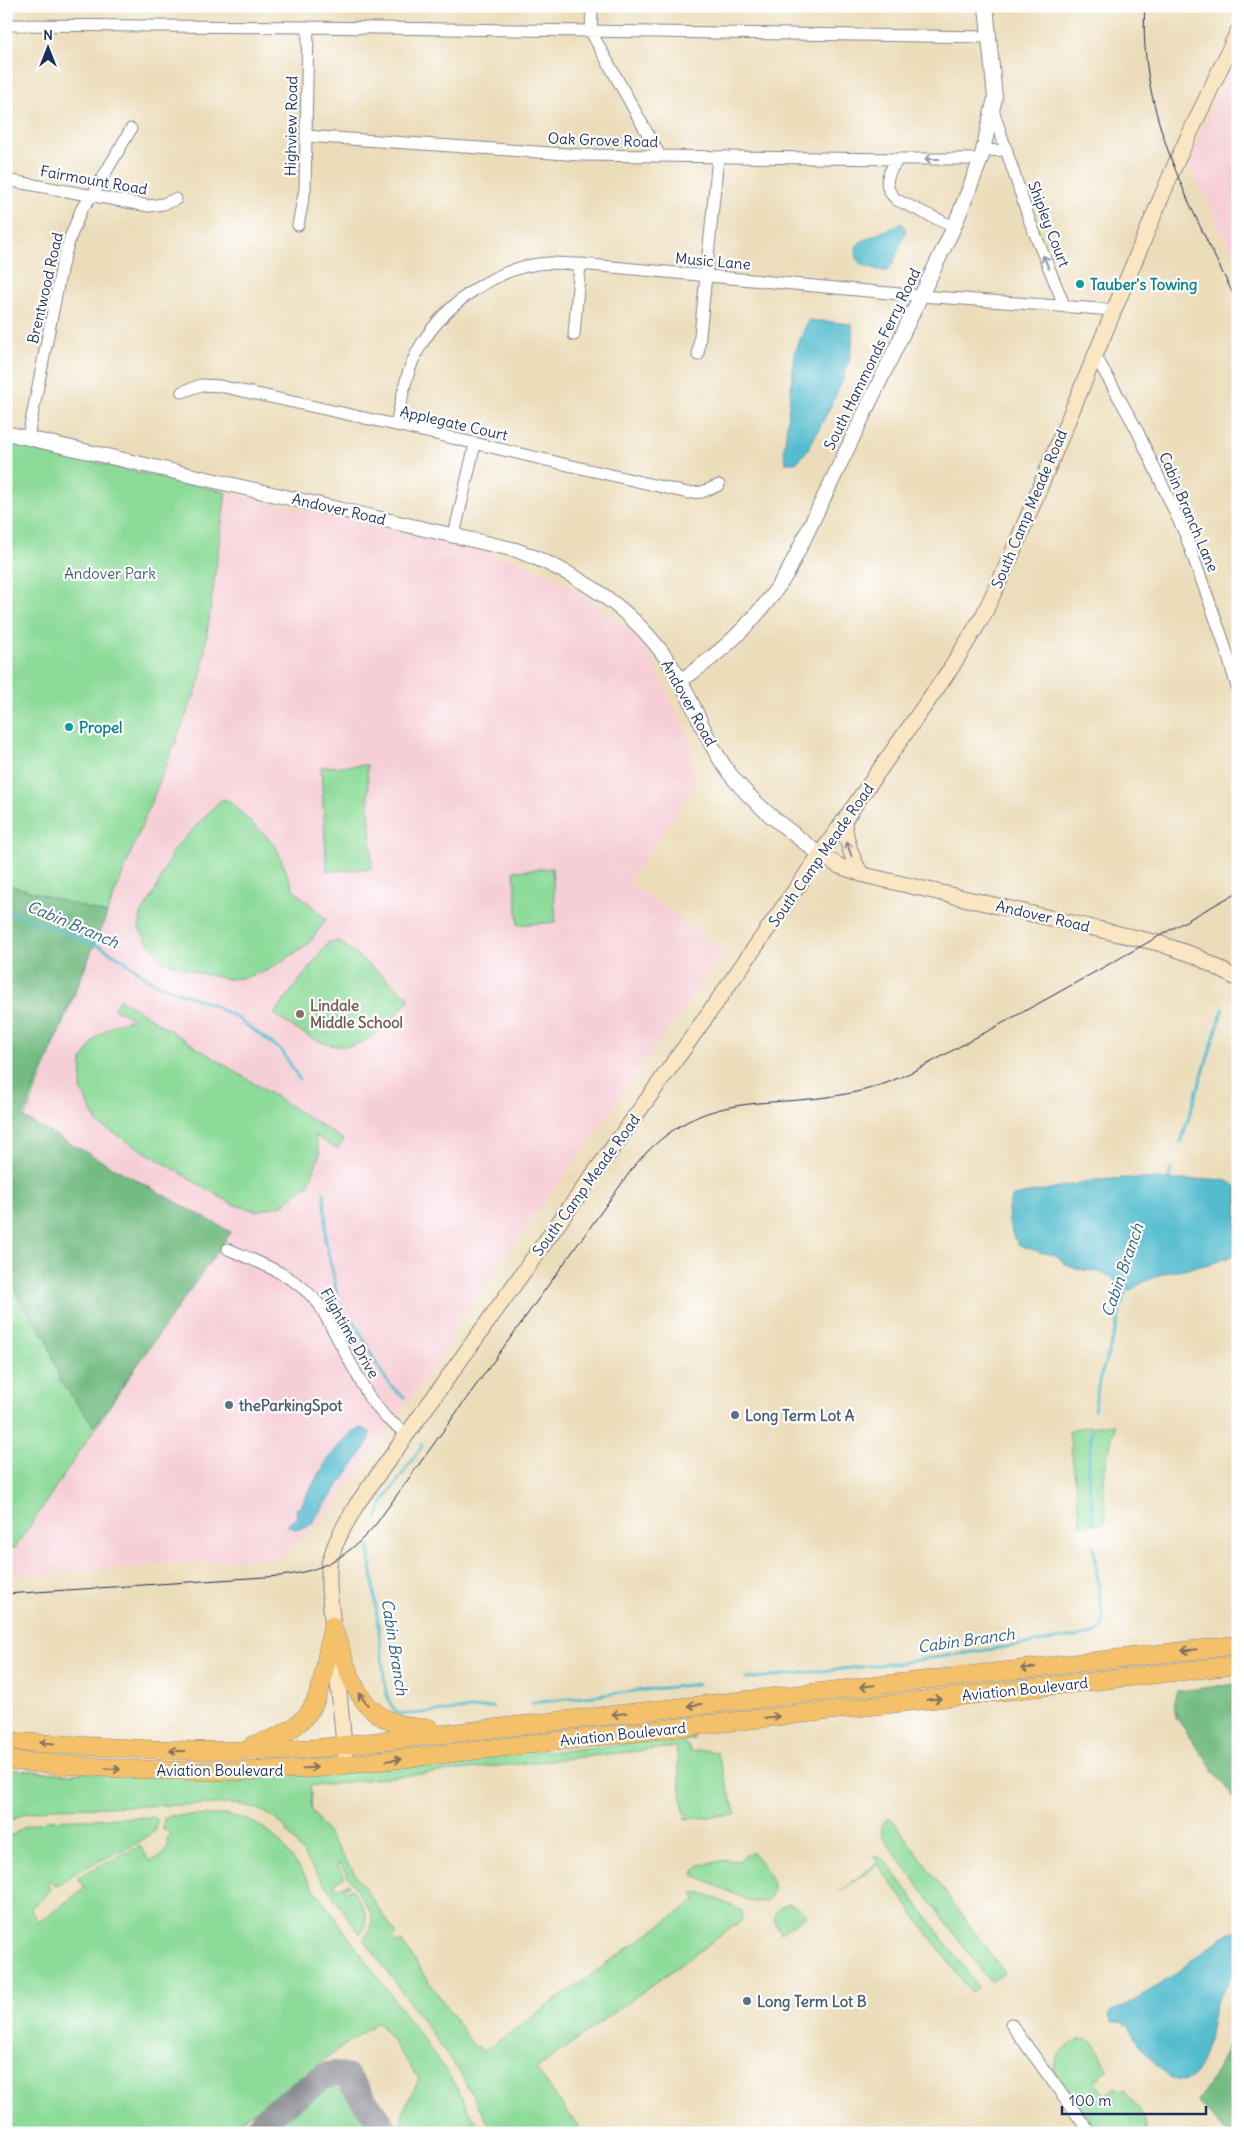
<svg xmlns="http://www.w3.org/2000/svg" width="1244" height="2139" font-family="Delius,sans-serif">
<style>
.built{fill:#f6cfd6}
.green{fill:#8ddb99;stroke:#54857c}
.forest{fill:#72bb81;stroke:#467570}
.water{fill:#52bcce;stroke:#367696}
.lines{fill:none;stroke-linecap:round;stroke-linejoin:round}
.stream{stroke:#52bcce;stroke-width:3}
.taxiway{stroke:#84868c;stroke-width:26}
.minor-casing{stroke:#84868c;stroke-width:13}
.tertiary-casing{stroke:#84868c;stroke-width:16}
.secondary-casing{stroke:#84868c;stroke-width:17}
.primary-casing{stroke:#84868c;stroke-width:19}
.minor{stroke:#fff;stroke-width:11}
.tertiary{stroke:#fff;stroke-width:14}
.secondary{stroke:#fbe6c3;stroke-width:15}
.primary{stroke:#f4c16a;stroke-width:18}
.tram{stroke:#1b2f5e;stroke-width:1}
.oneway{stroke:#8d97ae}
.oneway2{stroke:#8b8a90}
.oneway3{stroke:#7d7163}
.culture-dot{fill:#0f9aa8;stroke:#fff;stroke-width:2}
.education-dot{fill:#8d6e63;stroke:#fff;stroke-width:2}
.service-dot{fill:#5c6f8a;stroke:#fff;stroke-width:2}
.labels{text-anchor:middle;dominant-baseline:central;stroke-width:4.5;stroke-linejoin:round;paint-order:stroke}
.street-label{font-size:15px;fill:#1b2f5e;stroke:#fff}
.culture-label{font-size:15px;font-weight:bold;fill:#0d838f;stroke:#fff;text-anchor:start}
.park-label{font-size:15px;fill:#3d6370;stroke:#fff}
.education-label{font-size:15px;font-weight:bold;fill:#785e54;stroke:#fff;text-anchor:start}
.service-label{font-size:15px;font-weight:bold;fill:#4e5e75;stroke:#fff;text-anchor:start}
.water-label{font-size:16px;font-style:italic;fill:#2e6085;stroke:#fff}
</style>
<rect width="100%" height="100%" fill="#fff"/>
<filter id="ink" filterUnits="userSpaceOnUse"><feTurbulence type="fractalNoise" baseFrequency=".02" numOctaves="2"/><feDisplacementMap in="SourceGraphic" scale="10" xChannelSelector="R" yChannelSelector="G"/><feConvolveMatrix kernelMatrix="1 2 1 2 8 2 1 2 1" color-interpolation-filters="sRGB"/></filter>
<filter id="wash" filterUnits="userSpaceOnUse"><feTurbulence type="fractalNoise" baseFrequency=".0096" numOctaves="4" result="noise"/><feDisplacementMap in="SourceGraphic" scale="20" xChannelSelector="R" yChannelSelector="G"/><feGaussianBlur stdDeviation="1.12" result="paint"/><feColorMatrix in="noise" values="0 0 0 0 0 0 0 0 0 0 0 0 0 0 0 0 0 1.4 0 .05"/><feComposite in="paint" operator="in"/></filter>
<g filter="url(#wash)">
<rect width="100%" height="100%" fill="#ecddba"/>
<!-- built -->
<path class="built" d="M1229 70 1238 75V244L1232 252 1187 162Z
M226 492 479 550 527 564 565 583 625 626 647 649 690 739V760L697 783 629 882 725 951 451 1333 456 1335 328 1514 280 1557 6 1576V1561L225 1234 14 1145 201 678Z"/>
<!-- green -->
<path class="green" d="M6 442 226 492 201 678 14 1145 225 1234 15 1548 6 1547Z
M367 765 372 869 327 871 321 767Z
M221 800H228L275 845 294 890 326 919 310 942 298 951 266 971 242 978 228 979 195 972 160 959 139 929 141 914 154 894 173 850Z
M552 868 556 922 518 925 514 871Z
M339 941 410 998C361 1060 336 1059 274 1014L329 942Z
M120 999 344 1140 337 1149 314 1135 320 1153 309 1184 282 1205 256 1211 232 1204 97 1123 81 1089 82 1061 96 1037 117 1023 133 1019 114 1008Z
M1113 1424 1115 1426 1103 1477 1106 1521 1104 1523 1081 1526 1069 1431 1073 1429Z
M695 1736 693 1739 686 1740 683 1743 688 1745 690 1752 704 1750 717 1752 736 1815 685 1819 684 1817H688V1813L684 1814 676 1747 310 1786 312 1811 397 1935 393 1938 397 1944 401 1941 475 2048 478 2046 483 2052 696 1900 693 1893 706 1894 742 1911V1920L536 2069 583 2133H494L460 2073 364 1939 372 1925 371 1913 340 1863 337 1865 345 1877 335 1883V1886L338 1889 348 1883 350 1885 344 1888 346 1891 352 1889C362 1904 373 1918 360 1934L284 1827C267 1810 249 1804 225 1804L52 1808 23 1814 6 1824V1769L67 1774 516 1751H561Z
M224 1815C249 1818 266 1826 283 1846L449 2075 482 2133H402C397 2115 412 2095 419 2079L378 2021 224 2133H6V1839L26 1826 48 1820 153 1817 157 1819 156 1830C133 1850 101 1858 75 1873 68 1877 63 1884 55 1885L51 1880 47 1882 51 1889 45 1894 46 1896 30 1908 39 1922 85 1888 77 1877 140 1846 150 1861C161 1857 171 1852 167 1840L171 1835 168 1831 163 1830 164 1818 169 1816Z
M891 1818 1003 1971V1974L990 1982 884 1839C878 1829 880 1821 891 1818Z
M752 1851C761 1864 785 1887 766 1901L753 1902 698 1878 693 1874 700 1865 726 1860 739 1861Z
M873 1856 879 1857 888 1864 978 1987 971 1993 878 1865 840 1891 878 1862Z
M787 1904 795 1906 807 1915 781 1933C771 1920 772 1911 787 1904Z
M1079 2040C1100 2036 1099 2057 1109 2070L1094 2081 1105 2095 1117 2087 1119 2090 1124 2089C1132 2101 1149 2117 1146 2133H1098L1054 2070C1055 2054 1066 2047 1079 2040Z
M328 2088C350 2088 363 2117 374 2133H275C281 2116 311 2093 328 2088Z"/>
<!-- forest -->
<path class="forest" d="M6 884 107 914 22 1117 231 1232 94 1426 60 1380 46 1338 19 1300 6 1263Z
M1238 1684V1805L1176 1717 1174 1701 1177 1691Z
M1238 2015V2133H1228L1197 2102 1214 2076 1226 2051Z"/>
<!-- water -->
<path class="water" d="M902 223 906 230 893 264 887 271C880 271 876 269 870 267 855 263 857 261 856 246L862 241Z
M808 320 852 324C856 359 838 391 823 421 815 436 809 451 796 463H786L784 451 795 353Z
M1126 1178 1176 1180 1213 1179 1228 1181 1237 1187 1238 1252C1215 1267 1190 1266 1166 1273 1152 1277 1142 1283 1130 1290L1123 1289 1111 1277 1099 1272 1077 1269 1064 1263 1056 1255 1043 1253 1019 1245 1014 1238 1009 1222 1008 1208 1013 1196 1096 1180Z
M361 1428 370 1432V1439L359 1457 311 1524 297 1530 287 1525 297 1517 296 1508H300C310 1488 340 1433 361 1428Z
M1238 1931C1238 1942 1240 1954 1238 1965 1236 1973 1219 1993 1215 2005 1210 2025 1208 2047 1200 2065 1179 2111 1140 2044 1128 2026L1122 2022H1112L1109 2017 1111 2013 1161 1984 1227 1934Z"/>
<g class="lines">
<!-- stream -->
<path class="stream" d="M6 910 101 947 122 959 152 982 210 1004 234 1016 282 1051 299 1079
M1181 1142 1223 1009
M1168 1182 1171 1169
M324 1192 326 1222 325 1239 335 1282 337 1297
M354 1321C368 1344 381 1383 404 1397
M1094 1410 1099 1381 1114 1336 1127 1285
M1092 1431 1088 1472 1093 1523
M377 1519 383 1502 422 1446 421 1444
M369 1547 386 1692 390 1703 396 1712 401 1714H410L493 1707
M746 1679 898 1663 1094 1634 1101 1629 1103 1620 1093 1543
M532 1703 698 1684"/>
<!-- taxiway -->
<path class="taxiway" d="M255 2133 266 2117 323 2077C332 2073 338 2073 348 2078L388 2133"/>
</g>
</g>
<g filter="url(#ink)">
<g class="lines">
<!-- minor casing -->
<g class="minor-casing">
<path id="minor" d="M592 6 591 32 660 156
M6 25 308 27 990 37
M993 110 1030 222 1065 307
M306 136 580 155 899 159
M983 151 1007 150
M6 180 149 206 163 204 176 199
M298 225 305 189 308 27
M954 227 897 200C881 187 887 172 899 159H981
M574 335 580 264
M1094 353 1136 428 1185 534 1222 637 1238 690
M698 355 718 157
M182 392 201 385 220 386 396 425 688 493 702 492 719 485
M396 425C402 398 406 369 421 345 446 303 499 265 549 263 559 263 569 264 580 264L921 296 1114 310
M28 437 62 265 70 238 82 208 92 196 131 129
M454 535 475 444
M228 1249C262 1264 295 1275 319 1304L369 1397 386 1418 407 1434
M1011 2024 1090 2133"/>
</g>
<!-- tertiary casing -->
<g class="tertiary-casing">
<path id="tertiary" d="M6 433 516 550C583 575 644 616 680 680 697 711 708 745 730 774 755 806 788 830 821 855
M680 681C725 651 761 616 789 570L954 227 981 159 995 98 986 6"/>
</g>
<!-- secondary casing -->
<g class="secondary-casing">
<path id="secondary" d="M844 822C846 842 851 857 861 874
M821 855 839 866 868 876 1158 943 1196 956 1238 979
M346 1765 329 1587V1564L334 1548 341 1532 357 1504 692 1037 951 668 983 616 1012 554 1174 167 1238 31"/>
</g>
<!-- primary casing -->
<g class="primary-casing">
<path id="primary" d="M332 1626C353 1682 358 1727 429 1728
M6 1741C110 1748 213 1755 318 1748L1238 1645
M253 1745C324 1726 320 1690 332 1627
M6 1760C110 1770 214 1775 318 1768L1238 1665"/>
</g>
<!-- minor -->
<use href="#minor" class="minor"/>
<!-- tertiary -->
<use href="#tertiary" class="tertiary"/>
<!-- secondary -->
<use href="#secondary" class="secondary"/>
<!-- primary -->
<use href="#primary" class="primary"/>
<!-- tram -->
<path class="tram" d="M1145 6C1137 113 1193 211 1238 304
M6 1594 280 1576C323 1571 348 1557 376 1524L635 1165C705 1084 765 1112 856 1092 904 1082 947 1052 990 1030 1073 985 1155 938 1238 892"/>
</g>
<!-- one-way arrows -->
<defs><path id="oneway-shaft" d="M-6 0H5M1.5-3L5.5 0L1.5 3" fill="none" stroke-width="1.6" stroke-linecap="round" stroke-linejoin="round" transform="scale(1.25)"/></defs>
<g class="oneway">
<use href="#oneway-shaft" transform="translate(932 159) rotate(180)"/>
<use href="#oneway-shaft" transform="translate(1046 262) rotate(-113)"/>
</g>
<use class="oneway2" href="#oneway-shaft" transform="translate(849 849) rotate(-109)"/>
<g class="oneway3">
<use href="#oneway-shaft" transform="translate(1189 1650) rotate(174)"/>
<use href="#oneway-shaft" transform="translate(1028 1668) rotate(174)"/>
<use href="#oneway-shaft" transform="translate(867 1686) rotate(174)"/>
<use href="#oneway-shaft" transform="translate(363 1699) rotate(-128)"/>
<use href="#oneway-shaft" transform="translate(934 1699) rotate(-6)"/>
<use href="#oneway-shaft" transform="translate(695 1705) rotate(173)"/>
<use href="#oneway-shaft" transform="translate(619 1714) rotate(173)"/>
<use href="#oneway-shaft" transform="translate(772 1717) rotate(-6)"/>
<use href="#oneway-shaft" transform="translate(47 1743) rotate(-176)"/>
<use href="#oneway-shaft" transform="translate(177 1751) rotate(-178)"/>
<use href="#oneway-shaft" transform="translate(394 1760) rotate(-6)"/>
<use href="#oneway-shaft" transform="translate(310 1768) rotate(-4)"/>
<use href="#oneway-shaft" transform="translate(113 1769) rotate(3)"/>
</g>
</g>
<!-- markers -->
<g class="culture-dot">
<circle cx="1080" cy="284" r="5"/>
<circle cx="69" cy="727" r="5"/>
</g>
<circle class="education-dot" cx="300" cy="1014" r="5"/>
<g class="service-dot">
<circle cx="229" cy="1405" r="5"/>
<circle cx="735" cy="1415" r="5"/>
<circle cx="747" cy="2001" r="5"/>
</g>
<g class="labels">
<!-- street labels -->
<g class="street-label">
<text transform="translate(291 126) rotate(-89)">Highview Road</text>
<text transform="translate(603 140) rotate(2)">Oak Grove Road</text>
<text transform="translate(94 180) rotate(10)">Fairmount Road</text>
<text transform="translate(1049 224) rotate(69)">Shipley Court</text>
<text transform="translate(713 261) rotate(5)">Music Lane</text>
<text transform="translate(45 288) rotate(-77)">Brentwood Road</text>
<text transform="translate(872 359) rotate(-64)">South Hammonds Ferry Road</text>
<text transform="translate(454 423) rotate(13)">Applegate Court</text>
<text transform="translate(339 509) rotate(13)">Andover Road</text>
<text transform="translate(1029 509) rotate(-67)">South Camp Meade Road</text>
<text transform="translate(1189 512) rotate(67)">Cabin Branch Lane</text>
<text transform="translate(689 703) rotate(61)">Andover Road</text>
<text transform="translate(821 855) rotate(-55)">South Camp Meade Road</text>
<text transform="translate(1043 916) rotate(13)">Andover Road</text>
<text transform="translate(586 1185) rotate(-54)">South Camp Meade Road</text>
<text transform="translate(350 1333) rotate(60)">Flightime Drive</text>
<text transform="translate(1025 1689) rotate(-6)">Aviation Boulevard</text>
<text transform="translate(623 1734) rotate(-6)">Aviation Boulevard</text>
<text x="220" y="1770">Aviation Boulevard</text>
</g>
<!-- culture labels -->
<g class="culture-label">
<text x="1090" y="284">Tauber's Towing</text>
<text x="79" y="727">Propel</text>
</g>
<!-- park labels -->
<g class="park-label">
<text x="110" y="573">Andover Park</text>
</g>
<!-- education labels -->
<g class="education-label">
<text x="310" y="1005">Lindale<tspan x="310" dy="17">Middle School</tspan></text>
</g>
<!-- service labels -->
<g class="service-label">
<text x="239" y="1405">theParkingSpot</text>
<text x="745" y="1415">Long Term Lot A</text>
<text x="757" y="2001">Long Term Lot B</text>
</g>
<!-- water labels -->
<g class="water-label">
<text transform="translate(73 924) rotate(23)">Cabin Branch</text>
<text transform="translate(1122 1270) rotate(-71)">Cabin Branch</text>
<text transform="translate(966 1640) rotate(-8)">Cabin Branch</text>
<text transform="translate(395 1647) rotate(81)">Cabin Branch</text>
</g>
</g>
<!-- margin -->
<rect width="1244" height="2139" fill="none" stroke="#fff" stroke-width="25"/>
<!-- north arrow -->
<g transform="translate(48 48)" stroke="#ffffff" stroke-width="4" paint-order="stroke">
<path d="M0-4L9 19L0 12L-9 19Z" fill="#1b2f5e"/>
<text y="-8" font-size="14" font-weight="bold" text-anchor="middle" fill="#1b2f5e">N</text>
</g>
<!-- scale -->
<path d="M1062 2106v8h144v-8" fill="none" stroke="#1b2f5e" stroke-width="2.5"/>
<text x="1069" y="2106" font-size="15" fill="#1b2f5e" stroke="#ffffff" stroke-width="4" paint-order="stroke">100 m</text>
</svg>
